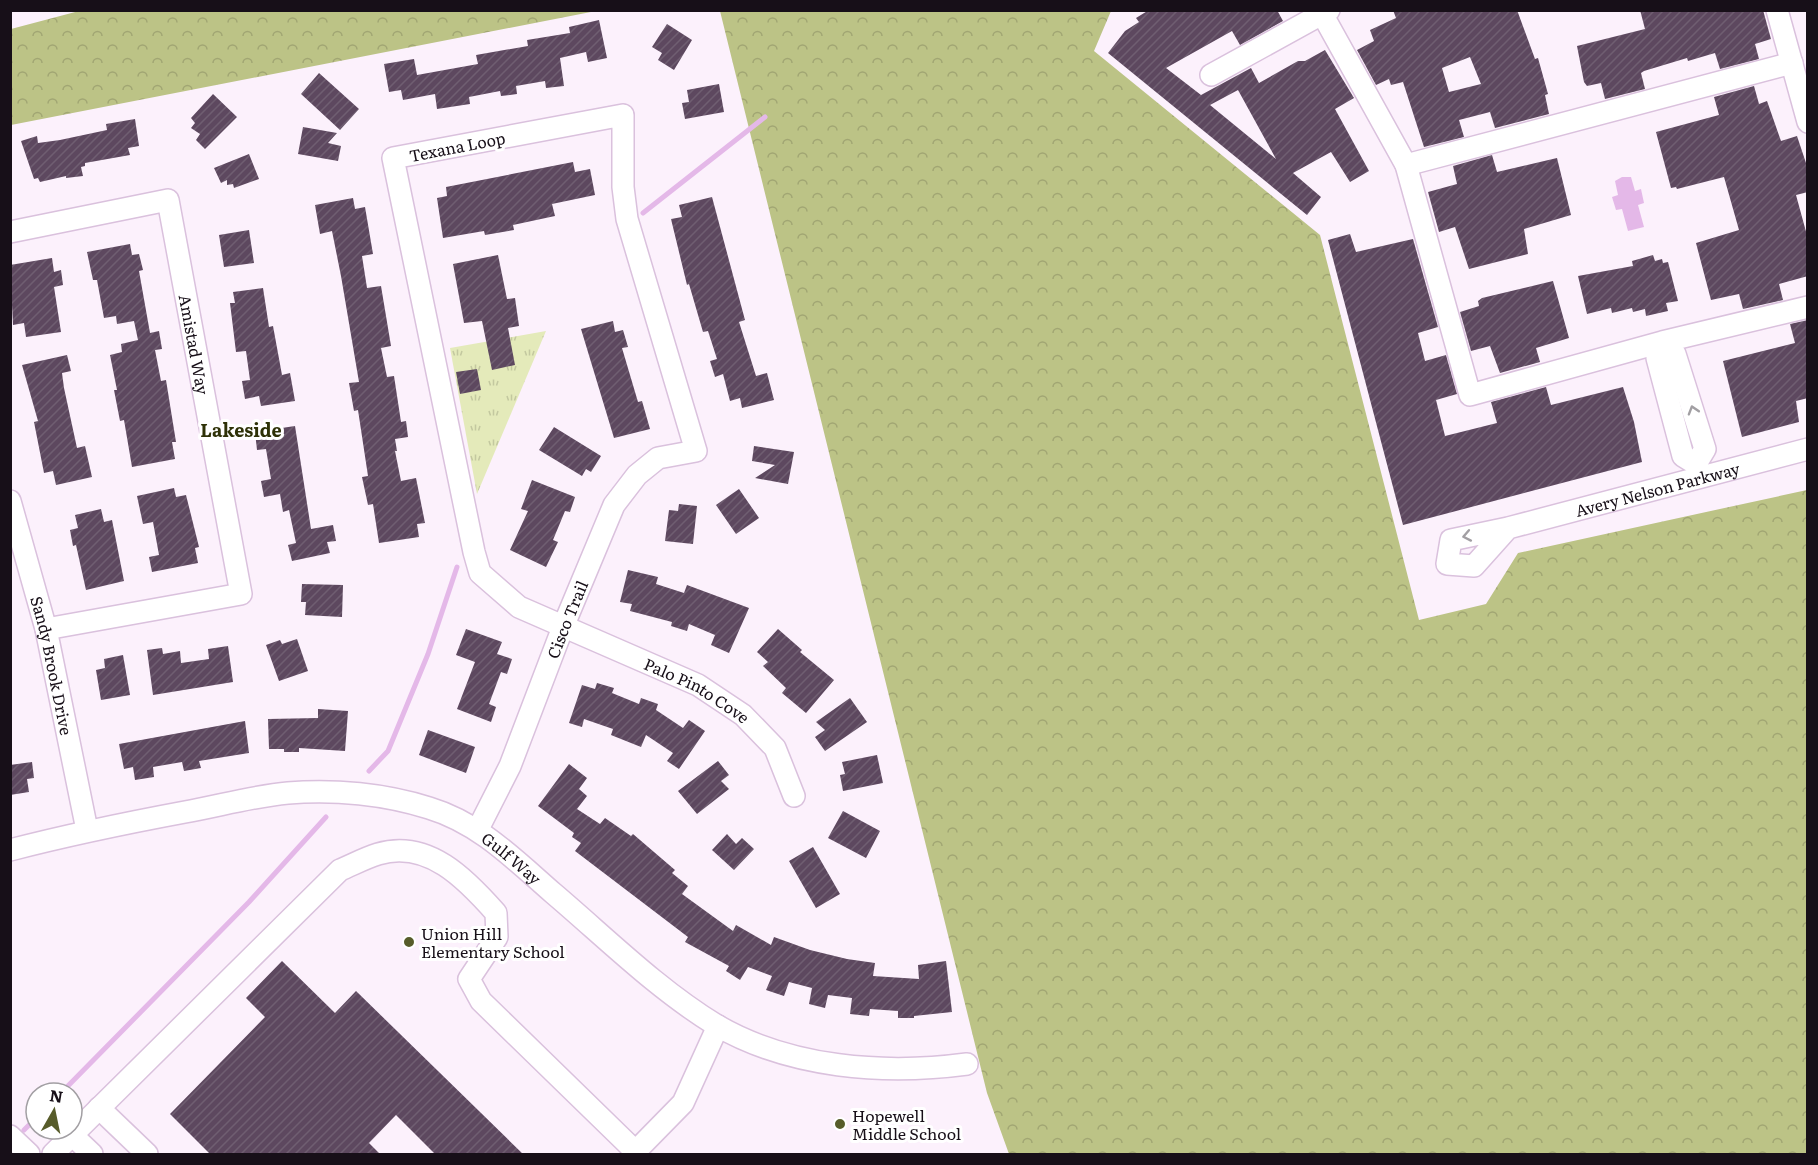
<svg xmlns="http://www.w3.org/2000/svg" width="1818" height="1165" font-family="Literata,serif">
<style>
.forest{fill:url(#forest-crowns)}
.park{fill:url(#park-tufts)}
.water{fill:#e4b8e8}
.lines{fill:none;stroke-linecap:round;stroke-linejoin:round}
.stream{stroke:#e4b8e8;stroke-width:5}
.building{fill:url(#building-hatch);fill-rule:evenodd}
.minor-casing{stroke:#dac1dd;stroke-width:24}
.minor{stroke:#fff;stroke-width:21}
.oneway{stroke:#a29fa3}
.poi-dot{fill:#575c2a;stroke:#fff;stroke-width:2}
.labels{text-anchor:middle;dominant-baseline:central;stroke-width:6;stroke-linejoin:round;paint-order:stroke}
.street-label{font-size:16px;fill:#170f18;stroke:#fff}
.poi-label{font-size:16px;fill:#170f18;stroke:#fff;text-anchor:start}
.neighbourhood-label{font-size:18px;font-weight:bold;fill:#2e3107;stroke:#fff}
</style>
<defs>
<pattern id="forest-crowns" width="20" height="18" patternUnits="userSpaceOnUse" patternTransform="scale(1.5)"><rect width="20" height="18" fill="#bcc386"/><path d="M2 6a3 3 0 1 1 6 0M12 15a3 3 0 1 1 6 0" fill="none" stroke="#a1a673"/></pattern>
<pattern id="park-tufts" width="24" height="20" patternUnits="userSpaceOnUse" patternTransform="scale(1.5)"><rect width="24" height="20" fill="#e4eaba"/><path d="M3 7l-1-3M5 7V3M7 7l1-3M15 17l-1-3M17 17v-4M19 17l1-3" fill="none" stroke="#c3c89f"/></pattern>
<pattern id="building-hatch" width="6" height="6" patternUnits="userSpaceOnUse" patternTransform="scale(1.5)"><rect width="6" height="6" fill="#5d485f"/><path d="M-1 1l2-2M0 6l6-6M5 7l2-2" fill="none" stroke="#6f5e71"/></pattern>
</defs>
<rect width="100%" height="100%" fill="#fcf1fc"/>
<!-- forest -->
<path class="forest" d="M79 11V10L596 11 11 125V29Z
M720 11H1111L1094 51 1320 235 1419 620 1486 604 1518 553 1807 490V1154H1009L987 1093Z"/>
<!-- park -->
<path class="park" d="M546 331 477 494 450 348Z"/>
<!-- water -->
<path class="water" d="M1622 177H1631L1635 191 1641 189 1644 203 1638 205 1644 227 1628 231 1622 209 1616 210 1612 197 1618 195 1615 181Z"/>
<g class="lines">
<!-- stream -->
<path class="stream" d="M643 213 765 117
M369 771 388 751 428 654 457 567
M61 1093 249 902 326 817
M24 1130 36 1118"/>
</g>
<!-- building -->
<path class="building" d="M1149 10H1277L1283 21 1240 45 1232 31 1166 68 1201 95 1251 68 1259 83 1298 61H1305L1325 50 1354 98 1335 109 1369 171 1350 182 1331 152 1293 173 1321 197 1307 215 1108 53 1125 31 1139 22 1136 18ZM1238 90 1276 159 1210 105Z
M1393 10H1517L1535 59 1538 58 1548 94 1545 95 1549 114 1495 128 1490 112 1459 120 1464 137 1424 147 1403 82 1391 85 1389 79 1376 85 1357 50 1374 41 1370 30 1396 18ZM1470 57 1481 84 1449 92 1442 68Z
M1640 10H1763L1771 39 1755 44 1759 59 1720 69 1715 53 1688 61 1687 58 1644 71 1641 73 1645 89 1605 99 1601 83 1587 86 1584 82 1577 46 1645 29Z
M599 20 607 58 588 62 586 52 560 58 564 86 546 88 545 81 516 86 517 94 501 96 500 91 469 97 470 104 437 109 435 94 403 100 401 90 389 92 384 64 414 59 417 75 478 64 476 55 528 46 527 40 570 33 569 27Z
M667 24 692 40 674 70 658 60 662 53 652 47Z
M319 73 359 109 340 130 301 94Z
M719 84 724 112 685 119 682 103 689 102 687 90Z
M1754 86 1759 104 1767 101 1781 141 1797 136 1808 169V192L1796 195 1808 239V276L1779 284 1783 300 1743 309 1739 294 1711 300 1696 243 1739 230 1724 177 1677 189 1676 187 1671 188 1656 132 1719 115 1714 97Z
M213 94 237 117 205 149 196 140 200 134 191 128 195 123 191 118Z
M135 119 139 146 128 148 130 155 85 163V166L81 167 83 176 66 178V176L40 182 38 178 34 179 21 141 37 136 38 143 60 140 107 130 106 124Z
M303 127 337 133 328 143 341 146 338 161 298 154Z
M249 154 259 179 234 188 233 184 227 185V180L221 183 214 168Z
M1492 155 1497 172 1557 158 1571 215 1524 229 1528 254 1469 269 1455 227 1439 232 1428 192 1457 184 1453 166Z
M573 162 575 172 590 169 595 195 552 204 555 216 513 225 514 230 485 235 484 231 443 238 437 198 447 196 446 187Z
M712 197 745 320 739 322 756 376 767 373 774 400 742 408 740 398 730 401 723 374 715 377 710 361 717 359 708 331 703 332 689 284 687 285 671 219 682 217 679 205Z
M353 198 355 209 365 207 373 254 362 256 367 288 381 286 391 346 381 348 387 377 394 376 401 422 406 421 408 437 395 439 397 451H395L401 481 416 478 425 523 417 524 419 537 379 543 373 504 368 505 362 477 368 476 358 410 354 411 349 383 359 382 341 276 332 231 320 234 315 205Z
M249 230 254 263 224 267 219 235Z
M1350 234 1356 252 1413 239 1438 327 1418 333 1425 361 1446 355 1457 394 1436 400 1445 436 1497 423 1491 402 1546 387 1551 405 1623 387 1634 422 1642 462 1403 525 1328 240Z
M130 244 132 255 139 254 143 270 139 271 150 333 159 331 162 349 155 350 161 381 166 380 176 442H172L175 459 132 467 124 420 120 421 114 390H117L110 355 122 352 121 344 138 340 134 321 117 324 116 316 104 318 97 280H93L87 252Z
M498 255 507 299 515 298 519 326 508 328 515 365 492 370 482 321 464 323 453 264Z
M1653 255 1655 261 1662 259 1663 263 1668 262 1678 301 1666 303 1668 311 1646 316 1645 309 1633 312 1632 308 1612 313 1611 308 1587 314 1578 276 1633 266 1632 261Z
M52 258 54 272 61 270 63 285 54 287 61 332 26 337 24 323 13 325 10 265Z
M1553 281 1569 338 1536 348 1540 362 1500 373 1490 346 1471 351 1460 312 1479 306 1478 301 1482 298Z
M263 288 269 327 273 326 282 375 290 373 295 401 261 406 259 396 245 399 242 381 250 380 246 351 236 352 230 303H235L233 292Z
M1808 320V398L1796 401 1799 422 1742 437 1723 361 1795 343 1790 324Z
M613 321 615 332 623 330 628 347 622 348 638 402 642 401 650 429 614 438 581 329Z
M67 355 71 371 62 373 64 388 77 448 85 446 92 477 56 485 53 471 44 473 34 422 38 421 22 365Z
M477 369 481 390 460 394 456 372Z
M295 426 311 529 333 525 336 541 327 542 330 553 292 561 288 545 296 543 289 510 283 512 280 494 264 497 261 481 271 479 266 449 257 450 255 432Z
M554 427 601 456 591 472 586 469 582 476 539 450Z
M754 446 794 452 788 484 755 478 775 465 752 461Z
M532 480 575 497 570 512 565 511 553 540 558 542 546 567 510 550 528 511 521 509Z
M174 488 176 497 186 495 199 547 195 548 198 563 152 572 149 557 159 555 153 522 143 524 137 496Z
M739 489 759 518 736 534 716 505Z
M679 504 697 506 693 544 665 541 669 510 678 511Z
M101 509 104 522 112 520 124 581 86 590 76 545 73 546 70 530 78 528 75 515Z
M628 570 658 577 656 584 684 593 687 585 749 608 729 653 711 645 715 635 689 624 687 631 671 626 672 622 630 611 632 604 620 602Z
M302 584 343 585 342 617 305 615 306 602H301Z
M466 629 502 642 497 654 512 659 507 674 501 672 489 704 496 707 491 722 457 709 475 662 456 655Z
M778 629 802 650 800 652 834 680 806 713 782 693 786 688 763 666 768 662 757 652Z
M297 639 308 671 279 681 266 645 280 640 282 644Z
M228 646 233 682 153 695 147 650 162 648 163 654 180 651 181 663 209 659 208 649Z
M123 655 130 695 101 700 96 670 105 668 104 659Z
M597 683 614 688 612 693 639 704 641 698 658 704 656 710 683 728 689 720 705 731 679 769 667 761 673 753 646 735 641 747 611 735 613 729 584 719 582 727 569 723 582 685 595 689Z
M850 698 867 722 825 751 815 737 825 730 816 722Z
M318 709 348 711 345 751 299 748V752H284V749H269L268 719 318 718Z
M245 721 249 753 199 761 201 768 184 771 182 762 153 767 154 777 135 780 133 767 124 769 119 744Z
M428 730 475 747 466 773 419 755Z
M877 755 883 783 843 791 840 775 845 774 842 762Z
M718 761 729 775 721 781 729 789 697 814 678 791Z
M32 762 34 778 27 779 29 792 10 795V765Z
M569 764 587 778 579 789 587 796 577 809 600 824 605 818 631 836 633 834 675 870 672 873 688 886 682 894 733 931 736 925 771 945 774 937 810 950 847 959 875 963 873 976 919 979 918 965 946 961 952 1012 914 1016V1018H898V1011L870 1009 869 1016 850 1014 852 998 828 995 825 1008 809 1004 812 988 789 982 784 996 766 990 772 976 748 967 740 980 726 971 729 966 685 942 688 937 575 851 581 843 572 837 574 833 538 806Z
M843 811 880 831 866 858 828 838Z
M727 834 736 844 742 838 754 849 734 870 712 850Z
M813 847 840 894 816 908 789 861Z
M282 961 335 1013 356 991 524 1155H436L396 1115 369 1143 381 1155H211L170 1114 265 1017 246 998Z"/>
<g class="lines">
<!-- minor casing -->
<g class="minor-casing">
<g id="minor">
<path d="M1320 10 1406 165 1470 395 1662 342 1808 307"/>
<path d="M1777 10 1808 122"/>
<path d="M1211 75 1329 10"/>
<path d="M1406 165 1792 63"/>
<path id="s1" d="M10 232 168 200 241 594 46 629"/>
<path d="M1664 349 1657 358 1683 456 1696 464 1701 476"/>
<path d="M1664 349 1675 354 1705 449 1696 464"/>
<path id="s2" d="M10 501 46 629 87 830"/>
<path id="s3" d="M1508 528 1474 566 1447 564 1451 540 1508 528 1808 449"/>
<path id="s4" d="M478 829 510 766 563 627 614 505 637 475 658 458 696 451 627 219 623 187V115L393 158 474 552 480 573 519 607 698 685 743 715 775 748 794 796"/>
<path id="s5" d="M10 850C68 835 126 823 185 812 219 806 254 796 288 793 334 789 385 794 429 808 479 823 514 859 553 893 606 938 657 989 716 1025 790 1068 884 1075 967 1064"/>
<path d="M99 1108 147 1154"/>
<path d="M72 1135 92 1154"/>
<path d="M10 1136 29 1154"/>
<path d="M53 1154 340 870C352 865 365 858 378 854 428 839 466 879 496 913L497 937 469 979 481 1001 636 1152"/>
<path d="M633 1154 683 1103 718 1026"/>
</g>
</g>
<!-- minor -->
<use href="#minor" class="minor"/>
</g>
<!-- one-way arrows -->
<defs><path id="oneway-chevron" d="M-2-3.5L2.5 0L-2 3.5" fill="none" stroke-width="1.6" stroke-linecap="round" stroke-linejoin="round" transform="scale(1.5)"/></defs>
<g class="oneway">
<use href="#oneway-chevron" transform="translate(1693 410) rotate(-107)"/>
<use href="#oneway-chevron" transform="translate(1467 536) rotate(169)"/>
</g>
<!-- markers -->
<g class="poi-dot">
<circle cx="409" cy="942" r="6"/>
<circle cx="840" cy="1124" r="6"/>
</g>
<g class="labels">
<!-- street labels -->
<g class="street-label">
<text transform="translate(457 146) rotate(-11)">Texana Loop</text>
<text stroke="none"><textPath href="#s1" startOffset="308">Amistad Way</textPath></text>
<text stroke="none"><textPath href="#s3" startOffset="315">Avery Nelson Parkway</textPath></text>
<text stroke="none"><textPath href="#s4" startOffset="228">Cisco Trail</textPath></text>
<text stroke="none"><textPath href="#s2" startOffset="170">Sandy Brook Drive</textPath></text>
<text stroke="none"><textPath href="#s4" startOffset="1708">Palo Pinto Cove</textPath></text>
<text stroke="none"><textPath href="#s5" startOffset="524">Gulf Way</textPath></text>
</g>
<!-- poi labels -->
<g class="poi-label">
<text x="421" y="933">Union Hill<tspan x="421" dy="18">Elementary School</tspan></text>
<text x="852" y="1115">Hopewell<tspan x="852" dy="18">Middle School</tspan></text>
</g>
<!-- neighbourhood labels -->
<g class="neighbourhood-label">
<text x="241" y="429">Lakeside</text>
</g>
</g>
<!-- border -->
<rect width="1818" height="1165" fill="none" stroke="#170f18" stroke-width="24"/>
<!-- north arrow -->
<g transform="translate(54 1111) rotate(9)"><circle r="28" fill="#ffffff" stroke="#a29fa3" stroke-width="1.5"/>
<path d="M0-4.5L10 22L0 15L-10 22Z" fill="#575c2a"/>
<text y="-9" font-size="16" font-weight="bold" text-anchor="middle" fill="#170f18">N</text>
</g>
</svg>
